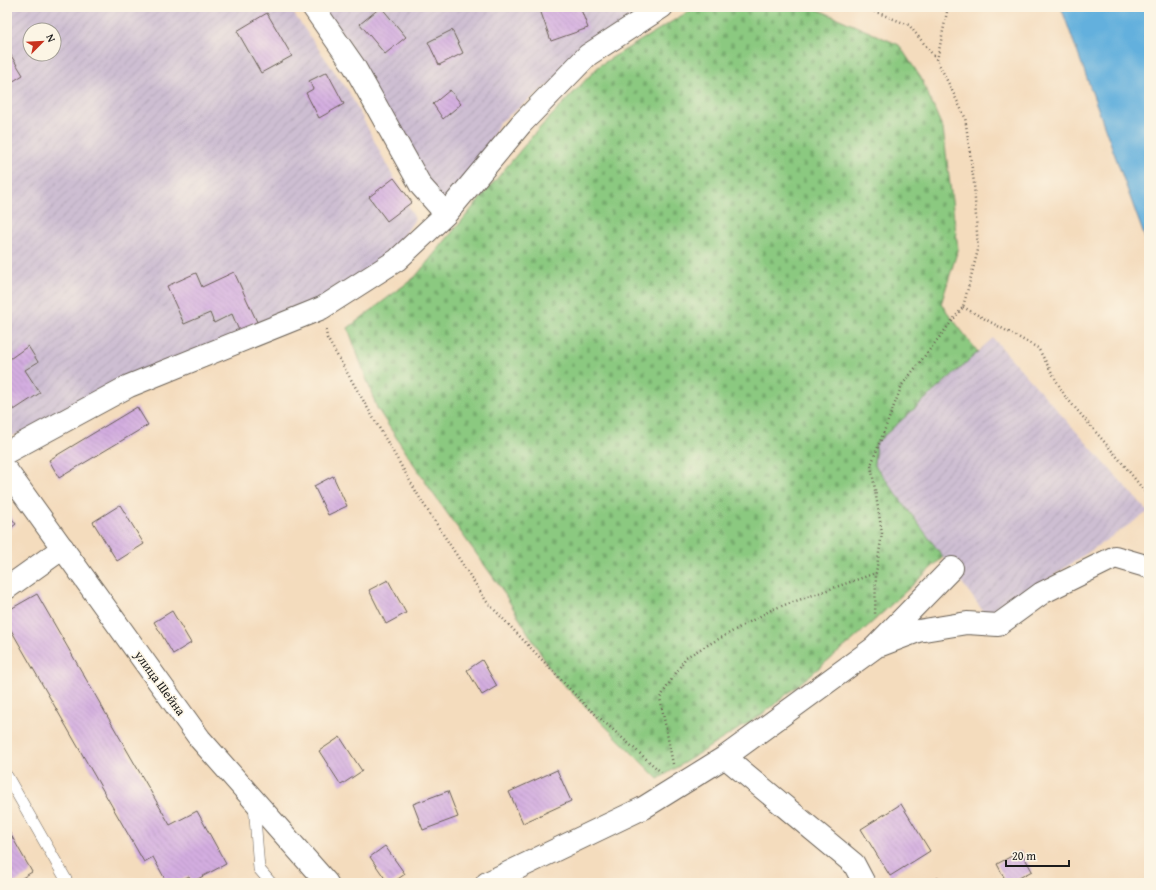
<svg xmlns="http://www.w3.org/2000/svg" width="1156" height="890" font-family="'Gentium Book Plus',serif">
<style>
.industrial{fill:url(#industrial-furrows);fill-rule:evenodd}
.cemetery{fill:url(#cemetery-stones);stroke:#54724e}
.water{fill:#64b0dd;stroke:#40667c}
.building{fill:url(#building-back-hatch)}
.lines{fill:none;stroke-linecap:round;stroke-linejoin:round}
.service-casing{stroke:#685f54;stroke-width:12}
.minor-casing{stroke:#685f54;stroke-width:24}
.tertiary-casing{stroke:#685f54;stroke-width:24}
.path{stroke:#685f54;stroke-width:2.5;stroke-dasharray:1 3;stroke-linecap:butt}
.service{stroke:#fff;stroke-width:11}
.minor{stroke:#fff;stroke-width:22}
.tertiary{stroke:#fff;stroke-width:22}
.labels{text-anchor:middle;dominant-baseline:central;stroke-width:3.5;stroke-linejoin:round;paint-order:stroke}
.street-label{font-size:13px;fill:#1c1c1c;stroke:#fcf5e5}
</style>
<defs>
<pattern id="industrial-furrows" width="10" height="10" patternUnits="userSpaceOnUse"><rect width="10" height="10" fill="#cdbed2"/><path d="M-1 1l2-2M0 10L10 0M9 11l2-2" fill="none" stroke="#afa3b4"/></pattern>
<pattern id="cemetery-stones" width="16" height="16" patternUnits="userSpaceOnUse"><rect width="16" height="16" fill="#8bc980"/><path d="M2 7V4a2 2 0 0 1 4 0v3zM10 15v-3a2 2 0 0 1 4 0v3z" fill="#77ac6e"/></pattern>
<pattern id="building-back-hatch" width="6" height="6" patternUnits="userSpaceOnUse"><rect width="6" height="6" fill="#d3ade0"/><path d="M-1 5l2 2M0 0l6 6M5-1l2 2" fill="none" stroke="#b594c0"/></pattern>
</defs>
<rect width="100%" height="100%" fill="#fcf5e5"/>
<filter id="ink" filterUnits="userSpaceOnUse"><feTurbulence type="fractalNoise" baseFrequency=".025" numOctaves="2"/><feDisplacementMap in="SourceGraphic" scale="8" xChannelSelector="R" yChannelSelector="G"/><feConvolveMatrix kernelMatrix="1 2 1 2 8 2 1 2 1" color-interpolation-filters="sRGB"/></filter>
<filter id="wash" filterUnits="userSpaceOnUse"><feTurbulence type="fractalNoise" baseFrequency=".012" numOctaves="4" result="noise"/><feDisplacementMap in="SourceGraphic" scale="16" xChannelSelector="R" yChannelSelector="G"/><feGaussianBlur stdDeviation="0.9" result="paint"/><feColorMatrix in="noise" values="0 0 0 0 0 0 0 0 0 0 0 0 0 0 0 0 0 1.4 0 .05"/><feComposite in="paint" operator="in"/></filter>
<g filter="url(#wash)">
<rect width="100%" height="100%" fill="#f4dcbd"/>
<!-- industrial -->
<path class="industrial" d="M7 7H289L349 92 415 219 379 273 224 357 7 438ZM30 30H54V54H30Z
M309 7H668L552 82 499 123 467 190 438 211Z
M993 338 1148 512 989 619 874 464 876 443Z"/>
<!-- cemetery -->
<path class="cemetery" d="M696 7H812L899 45 921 78 943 129 958 249 941 304 978 352 876 443 874 464 943 557 854 639 764 713 658 779 553 674 501 588 434 495 377 408 348 328 415 277 534 134 600 65Z"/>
<!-- water -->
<path class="water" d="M1061 7H1149V249Z"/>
<g id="blocks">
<!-- building -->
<path class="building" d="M381 7 406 37 385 54 360 24Z
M539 7H580L588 28 551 41Z
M267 13 292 56 261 73 237 31Z
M452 30 463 53 439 65 428 42Z
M7 49 23 75 7 85Z
M327 72 344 104 319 118 306 93 313 89 309 81Z
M450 90 461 104 443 119 433 104Z
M394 178 412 202 387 221 369 197Z
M234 272 258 324 240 333 232 314 214 323 210 313 184 324 167 286 196 273 202 287Z
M28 346 38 362 25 370 40 393 14 410 7 400V361Z
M137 407 148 425 59 478 49 460Z
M333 476 347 506 328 515 314 486Z
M120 505 144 544 117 561 93 522Z
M7 512 16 524 7 531Z
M388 580 406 613 386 624 369 590Z
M37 594 170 825 197 811 226 864 192 882 189 876 176 883H167L153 857 144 862 7 623V611Z
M172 611 191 643 173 654 154 622Z
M482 660 497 686 482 695 467 670Z
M340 737 362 771 341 785 319 751Z
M557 770 571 801 523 823 509 792Z
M448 791 458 817 423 830 413 804Z
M901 804 930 851 890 876 861 829Z
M7 828 32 872 14 883H7Z
M385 846 405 874 392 883H388L370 857Z
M1021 851 1032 871 1010 883H1007L997 864Z
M939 877 943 883H928Z"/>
</g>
</g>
<g filter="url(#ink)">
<use href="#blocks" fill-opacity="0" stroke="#685f54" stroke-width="1"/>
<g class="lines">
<!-- service casing -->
<g class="service-casing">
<path id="service" d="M7 776 68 883
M254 804 259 869 271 883"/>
</g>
<!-- minor casing -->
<g class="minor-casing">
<path id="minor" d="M313 7 354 66 421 186 446 214
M7 452 129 386 322 308 397 260 446 214 521 124 588 55 662 7
M7 588 63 548
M881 645 918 631 967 623 998 625 1042 593 1115 557 1149 567
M725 757 854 864 864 883
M487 883 643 808 725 757 874 648 952 568"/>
</g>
<!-- tertiary casing -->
<g class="tertiary-casing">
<path id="tertiary" d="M7 471 200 739 327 883"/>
</g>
<!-- path -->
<path class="path" d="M863 7 909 25 937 60 965 117 974 183 978 250 963 307 902 385 871 465 882 533 876 573 875 616
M937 60 948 7
M963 307 1038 348 1065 396 1124 465 1149 497
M326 330 327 338 421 500 487 602 586 706 661 772
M673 764 660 698 686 657 773 609 876 573"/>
<!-- service -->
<use href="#service" class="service"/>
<!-- minor -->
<use href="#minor" class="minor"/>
<!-- tertiary -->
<use href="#tertiary" class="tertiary"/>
</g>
</g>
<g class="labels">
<!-- street labels -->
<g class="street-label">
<text transform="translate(160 683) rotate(54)">улица Шейна</text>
</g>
</g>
<!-- margin -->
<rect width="1156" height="890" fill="none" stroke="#fcf5e5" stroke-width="24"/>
<!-- north arrow -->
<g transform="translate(42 42) rotate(66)"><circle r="19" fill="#fcf5e5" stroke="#a29e95"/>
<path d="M0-3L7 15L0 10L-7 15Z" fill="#c8321e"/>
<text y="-6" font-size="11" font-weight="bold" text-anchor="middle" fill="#1c1c1c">N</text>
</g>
<!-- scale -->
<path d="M1006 860v6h63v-6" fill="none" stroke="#1c1c1c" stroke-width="2"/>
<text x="1012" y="860" font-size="12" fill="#1c1c1c" stroke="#fcf5e5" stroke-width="3" paint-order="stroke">20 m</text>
</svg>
